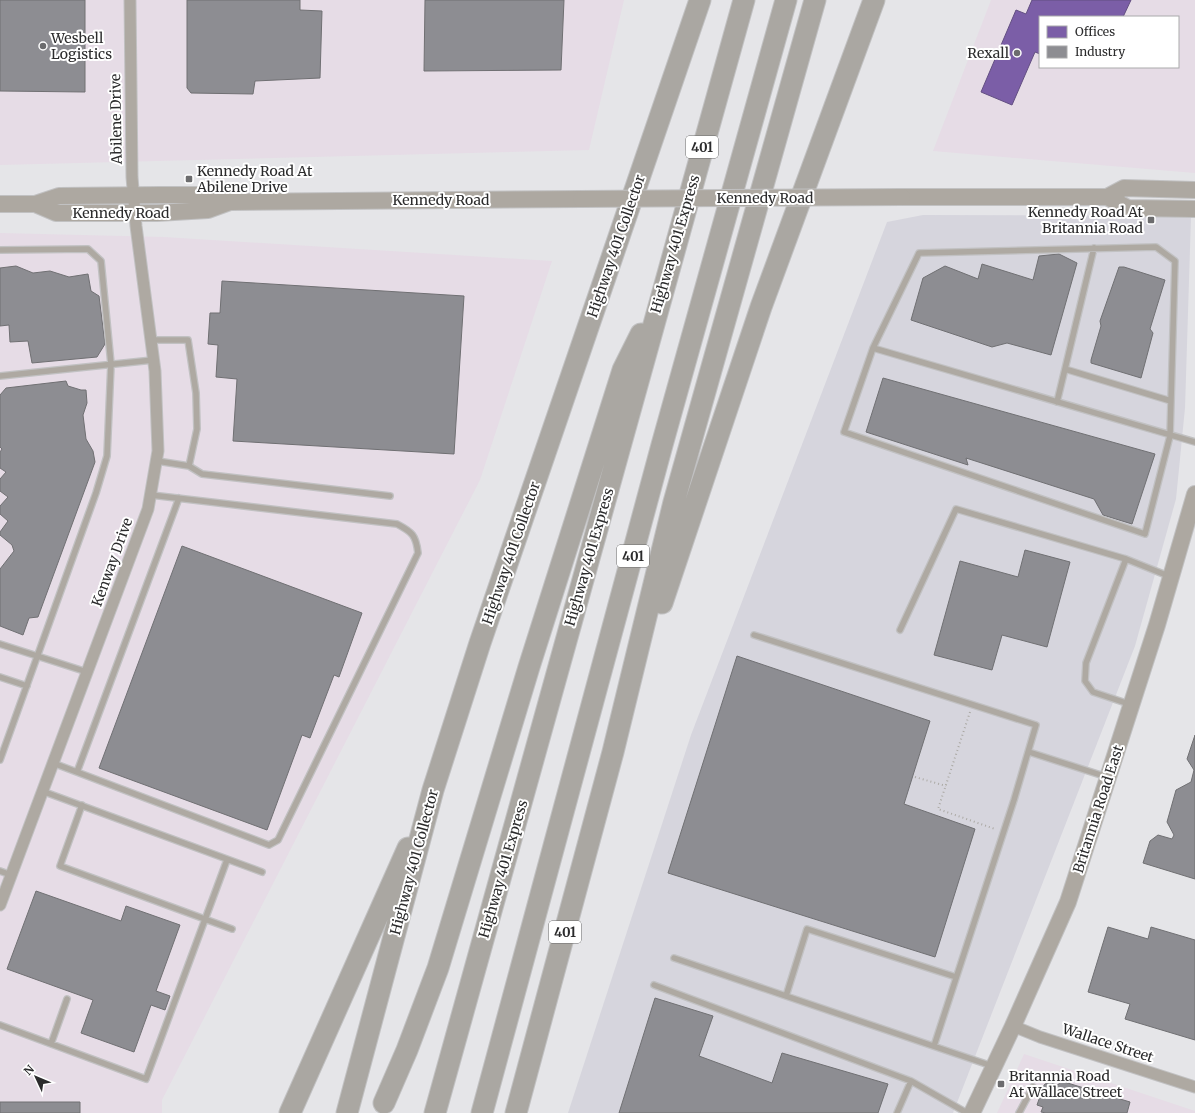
<svg xmlns="http://www.w3.org/2000/svg" width="1195" height="1113" font-family="Merriweather,serif">
<style>
.built{fill:#d6d5dd}
.industrial{fill:#e6dce6;fill-rule:evenodd}
.offices{fill:#7b5ea7;stroke:#634f82}
.industry{fill:#8d8d92;stroke:#707073}
.lines{fill:none;stroke-linecap:round;stroke-linejoin:round}
.service-casing{stroke:#c1c1c2;stroke-width:8}
.minor-casing{stroke:#c1c1c2;stroke-width:13}
.secondary-casing{stroke:#c1c1c2;stroke-width:18}
.motorway-casing{stroke:#c1c1c2;stroke-width:23}
.path{stroke:#aba9a4;stroke-width:2;stroke-dasharray:1 3;stroke-linecap:butt}
.service{stroke:#aea9a2;stroke-width:5.5}
.minor{stroke:#aea9a2;stroke-width:11}
.secondary{stroke:#ada8a1;stroke-width:16}
.motorway{stroke:#aaa7a2;stroke-width:21}
.secondary-bridge-casing{stroke:#c1c1c2;stroke-width:18;stroke-linecap:butt}
.secondary-bridge{stroke:#ada8a1;stroke-width:16}
.poi-dot{fill:#6c6c6e;stroke:#fff;stroke-width:1.5}
.labels{text-anchor:middle;dominant-baseline:central;stroke-width:4;stroke-linejoin:round;paint-order:stroke}
.shield{fill:#fff;stroke:#6b6b6b;stroke-width:1}
.shield-label{font-size:13px;font-weight:bold;fill:#2b2b2c}
.poi-label{font-size:14px;fill:#2b2b2c;stroke:#fff;text-anchor:start}
.street-label{font-size:14px;fill:#2b2b2c;stroke:#fff}
</style>
<rect width="100%" height="100%" fill="#e5e5e8"/>
<!-- built -->
<path class="built" d="M923 215 1191 216 1185 408 1176 499 1135 646 953 1113H568L691 735 887 222Z"/>
<!-- industrial -->
<path class="industrial" d="M0 0H624L589 150 0 165Z
M991 0H1195V173L933 151ZM1040 17H1178V67H1040Z
M0 233 164 237 552 261 480 480 162 1100V1113H0Z
M1024 1054 1195 1111V1113H997Z"/>
<!-- offices -->
<path class="offices" d="M1032 0H1131L1123 17H1040V54L1035 52 1012 105 981 92 1016 10 1026 14Z"/>
<!-- industry -->
<path class="industry" d="M0 0H85V92L0 91Z
M187 0H300V10L322 11 320 78 255 81 253 94 191 93 187 88Z
M425 0H564L561 70 424 71Z
M1059 254 1077 263 1051 355 1007 343 992 347 911 320 923 278 945 266 978 279 982 264 1033 280 1039 256Z
M16 266 33 273 50 271 69 277 88 274 91 291 99 296 105 344 97 357 32 363 28 341 10 342 9 325 0 326V268Z
M1119 267H1124L1165 280 1150 329 1153 333 1141 378 1091 363V360L1101 326 1100 321Z
M222 281 464 296 454 454 233 441 237 379 216 377 218 345 208 344 210 313H220Z
M883 378 1155 454 1132 524 1103 515 1094 499 966 458 968 465 866 432Z
M66 381 68 386 81 390H86L87 403 83 415 86 439 93 451 95 462 38 617 29 618 23 635 0 626V569L14 551 12 545 0 535V532L8 521 0 514V506L8 497 0 491V479L6 472 0 468V452L2 449 0 447V395L6 388Z
M182 546 362 613 339 677 334 675 310 738 302 735 267 830 99 768Z
M1025 550 1070 562 1047 647 1002 635 992 670 934 655 960 561 1018 577Z
M737 656 930 721 904 804 975 829 935 957 668 873Z
M1195 735V879L1143 863 1150 841 1158 835 1172 839 1174 835 1167 822 1176 790 1191 782 1194 770 1187 759Z
M36 891 121 921 126 906 180 925 156 991 170 996 165 1010 151 1005 134 1052 81 1033 93 1000 7 969Z
M1108 927 1148 939 1151 927 1195 940V1040L1125 1019 1130 1004 1088 992Z
M655 998 713 1016 699 1056 772 1083 782 1053 888 1084 878 1113H619Z
M1061 1081 1130 1102 1127 1113H1046L1041 1112 1043 1107 1037 1105 1044 1085 1048 1082 1058 1085Z
M0 1102H80V1113H0Z"/>
<g class="lines">
<!-- service casing -->
<g class="service-casing">
<path id="service" d="M1156 247 1175 261 1170 436 1145 534 844 432 873 348 919 253Z
M1094 248 1065 369 1171 401
M0 250 88 249 101 261 111 364 107 456 96 493 0 760
M150 340H188L196 393 197 429 189 466 157 461
M873 348 1195 442
M0 376 153 360
M1057 402 1065 369
M189 466 202 474 390 496
M1126 559 1171 577
M900 630 956 509 1126 559 1086 663 1085 681 1093 692 1129 704
M754 635 1036 725 1014 800 934 1046
M0 644 87 672
M0 677 27 686
M1029 752 1107 777
M53 763 269 845 278 840 418 553C416 535 412 532 397 524L151 495
M77 772 179 498
M42 791 262 872
M82 805 60 866 232 929
M0 871 11 875
M674 958 992 1066
M654 985 911 1081 897 1113
M786 996 807 929 956 977
M0 1025 146 1079 227 860
M51 1044 67 999
M911 1081 967 1113
M1019 1113 1033 1087"/>
</g>
<!-- minor casing -->
<g class="minor-casing">
<path id="minor" d="M0 905 148 509 158 451 155 371 136 226 132 177 130 0
M1013 1026 1040 1037 1195 1087"/>
</g>
<!-- secondary casing -->
<g class="secondary-casing">
<path id="secondary" d="M902 197H1107L1128 208 1195 209
M1107 197 1124 188 1195 190
M0 204H35L59 196 161 195H205L230 202 581 199
M35 204 56 213H157L208 210 230 202
M972 1113 1013 1026 1068 902 1157 625 1195 494"/>
</g>
<!-- motorway casing -->
<g class="motorway-casing">
<path id="motorway" d="M662 603 761 307 874 0
M384 1103 407 1050 438 968 529 667 623 370 641 334
M290 1113 408 848
M347 1113 433 790 480 643 700 0
M435 1113 744 0
M482 1113 662 445 786 0
M516 1113 613 752 674 502 815 0"/>
</g>
<!-- path -->
<path class="path" d="M970 712 938 809 995 829
M915 777 946 786"/>
<!-- service -->
<use href="#service" class="service"/>
<!-- minor -->
<use href="#minor" class="minor"/>
<!-- secondary -->
<use href="#secondary" class="secondary"/>
<!-- motorway -->
<use href="#motorway" class="motorway"/>
<!-- secondary-bridge casing -->
<g class="secondary-bridge-casing">
<path id="secondary-bridge" d="M581 199 902 197"/>
</g>
<!-- secondary-bridge -->
<use href="#secondary-bridge" class="secondary-bridge"/>
</g>
<!-- markers -->
<g class="poi-dot">
<circle cx="43" cy="46" r="4"/>
<circle cx="1017" cy="53" r="4"/>
<rect x="185" y="175" width="8" height="8" rx="2"/>
<rect x="1147" y="216" width="8" height="8" rx="2"/>
<rect x="997" y="1080" width="8" height="8" rx="2"/>
</g>
<g class="labels">
<!-- shield labels -->
<g class="shield">
<rect x="686" y="136" width="32" height="22" rx="3"/>
<rect x="617" y="545" width="32" height="22" rx="3"/>
<rect x="549" y="921" width="32" height="22" rx="3"/>
</g>
<g class="shield-label">
<text x="702" y="147">401</text>
<text x="633" y="556">401</text>
<text x="565" y="932">401</text>
</g>
<!-- poi labels -->
<g class="poi-label">
<text x="51" y="38">Wesbell<tspan x="51" dy="16">Logistics</tspan></text>
<text x="1009" y="53" text-anchor="end">Rexall</text>
<text x="197" y="171">Kennedy Road At<tspan x="197" dy="16">Abilene Drive</tspan></text>
<text x="1143" y="212" text-anchor="end">Kennedy Road At<tspan x="1143" dy="16">Britannia Road</tspan></text>
<text x="1009" y="1076">Britannia Road<tspan x="1009" dy="16">At Wallace Street</tspan></text>
</g>
<!-- street labels -->
<g class="street-label">
<text transform="translate(116 119) rotate(-91)">Abilene Drive</text>
<text x="765" y="198">Kennedy Road</text>
<text x="441" y="200">Kennedy Road</text>
<text x="121" y="213">Kennedy Road</text>
<text transform="translate(675 244) rotate(-74)">Highway 401 Express</text>
<text transform="translate(616 246) rotate(-71)">Highway 401 Collector</text>
<text transform="translate(511 553) rotate(-71)">Highway 401 Collector</text>
<text transform="translate(589 557) rotate(-74)">Highway 401 Express</text>
<text transform="translate(112 562) rotate(-70)">Kenway Drive</text>
<text transform="translate(1098 809) rotate(-72)">Britannia Road East</text>
<text transform="translate(414 862) rotate(-75)">Highway 401 Collector</text>
<text transform="translate(503 869) rotate(-74)">Highway 401 Express</text>
<text transform="translate(1108 1043) rotate(18)">Wallace Street</text>
</g>
</g>
<!-- legend -->
<rect x="1039" y="16" width="140" height="52" fill="#ffffff" stroke="#aaaaab"/>
<rect x="1047" y="26" width="20" height="12" fill="#7b5ea7" stroke="#aaaaab"/>
<text x="1075" y="36" font-size="12" fill="#2b2b2c">Offices</text>
<rect x="1047" y="46" width="20" height="12" fill="#8d8d92" stroke="#aaaaab"/>
<text x="1075" y="56" font-size="12" fill="#2b2b2c">Industry</text>
<!-- north arrow -->
<g transform="translate(36 1077) rotate(314)" stroke="#ffffff" stroke-width="3" paint-order="stroke">
<path d="M0-3L7 15L0 10L-7 15Z" fill="#2b2b2c"/>
<text y="-6" font-size="11" font-weight="bold" text-anchor="middle" fill="#2b2b2c">N</text>
</g>
</svg>
